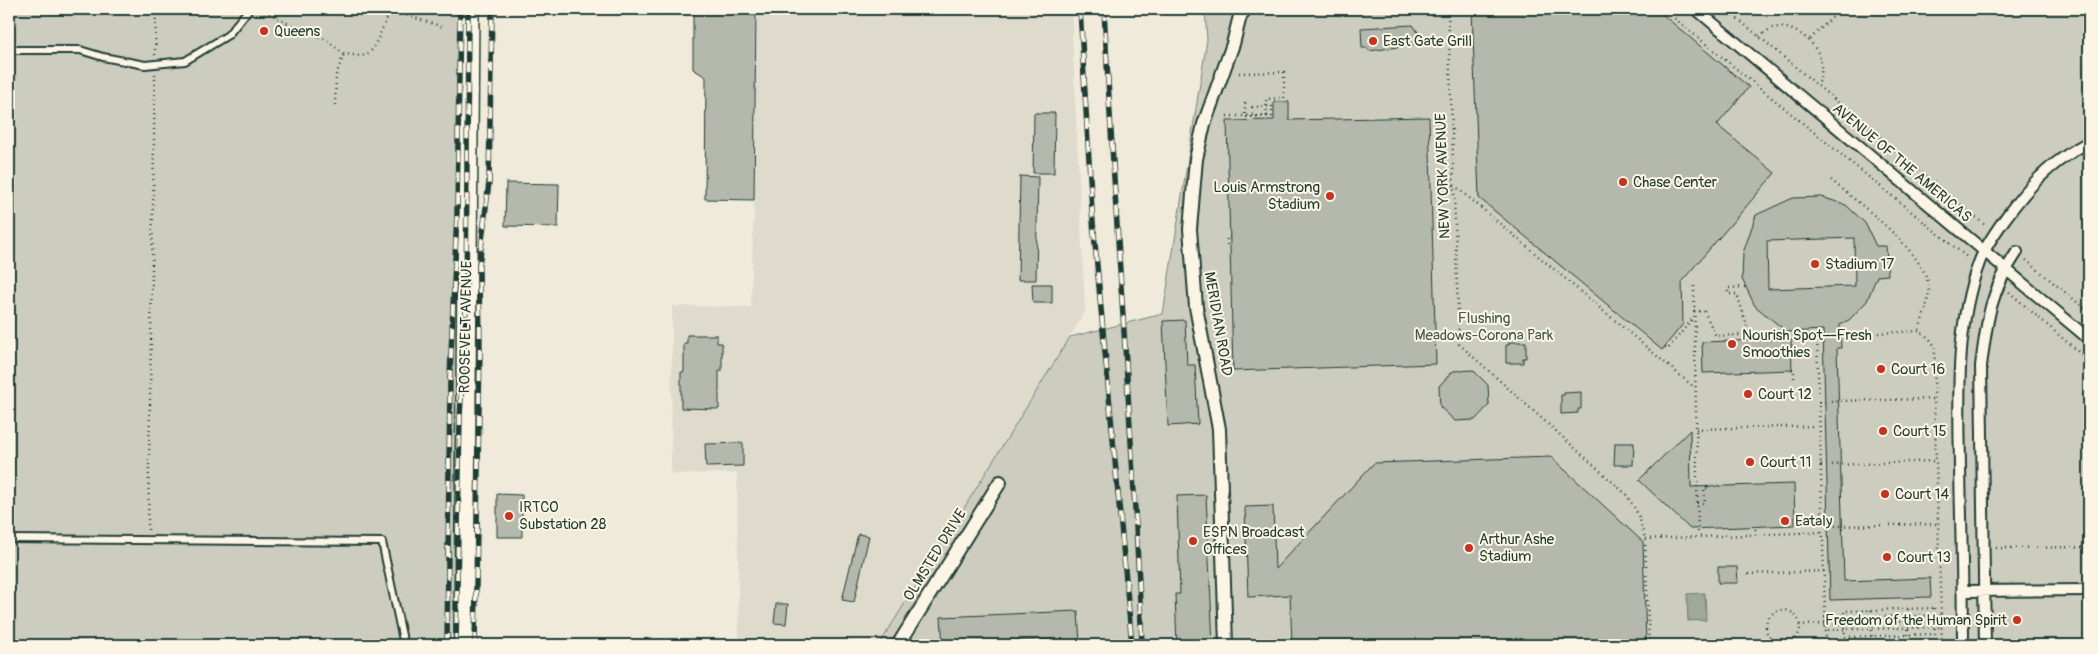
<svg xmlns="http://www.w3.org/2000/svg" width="2098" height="654" font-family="Pangolin,sans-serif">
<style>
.built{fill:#dedbcc}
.green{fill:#cccdbf;stroke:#76857a}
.water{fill:#9fa89a;stroke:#6c7d71}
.building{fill:#b5b9ad;stroke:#1f3d34;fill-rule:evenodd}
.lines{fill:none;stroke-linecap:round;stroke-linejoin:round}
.service-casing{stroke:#1f3d34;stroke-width:10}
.pedestrian-casing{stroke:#1f3d34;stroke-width:14}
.minor-casing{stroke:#1f3d34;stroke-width:16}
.secondary-casing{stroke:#1f3d34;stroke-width:22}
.path{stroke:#1f3d34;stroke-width:2.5;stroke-dasharray:1 4;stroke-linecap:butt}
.service{stroke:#fcf5e5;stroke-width:6}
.pedestrian{stroke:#fcf5e5;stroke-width:10}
.minor{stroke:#fcf5e5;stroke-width:12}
.secondary{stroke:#fcf5e5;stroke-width:19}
.rail-casing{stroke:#1f3d34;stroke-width:5.5}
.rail{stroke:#fcf5e5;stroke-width:4;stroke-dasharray:11;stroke-linecap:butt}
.path-bridge{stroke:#1f3d34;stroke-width:2.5;stroke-dasharray:1 4;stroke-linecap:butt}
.poi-dot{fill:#c8321e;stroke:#fcf5e5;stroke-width:2}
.labels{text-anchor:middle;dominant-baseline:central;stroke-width:4;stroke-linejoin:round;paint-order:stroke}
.poi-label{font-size:15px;fill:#1f3d34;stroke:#fcf5e5;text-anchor:start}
.street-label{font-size:15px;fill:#1f3d34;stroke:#fcf5e5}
.park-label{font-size:15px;fill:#425a50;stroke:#fcf5e5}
</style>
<rect width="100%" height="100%" fill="#efeada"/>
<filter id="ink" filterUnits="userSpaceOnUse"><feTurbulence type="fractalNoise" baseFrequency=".02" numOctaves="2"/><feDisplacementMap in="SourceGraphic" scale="10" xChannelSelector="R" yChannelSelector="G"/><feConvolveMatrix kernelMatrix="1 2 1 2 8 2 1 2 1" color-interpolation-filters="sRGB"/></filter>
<g filter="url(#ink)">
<!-- built -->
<path class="built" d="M756 9H1071L1085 312 879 645H739L737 473 671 474 672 306 751 307 754 200Z"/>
<!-- green -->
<path class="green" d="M9 9H469L464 645H9Z
M1205 9H2089V645H879L1070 337 1163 314 1207 40Z"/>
<!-- water -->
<path class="water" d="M1705 593 1706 620 1688 621 1687 594Z"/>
<!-- building -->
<path class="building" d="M693 9H756L754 200 705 199 706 77 693 69Z
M1472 9H1656L1749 87 1717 125 1775 173 1682 281 1683 324 1662 350 1479 198Z
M1413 25 1424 41 1413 45 1369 51 1368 48H1362L1361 28Z
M1274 102H1289V120L1429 117 1436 364 1233 371 1227 121 1274 120Z
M1034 113H1055L1054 173H1033Z
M1020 176 1038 177 1036 280H1018Z
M506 183 559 184 558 227 505 226Z
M1822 197 1846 205 1865 223 1876 246H1886L1888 275 1877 276 1867 301 1849 320 1840 324 1841 348H1837L1844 581 1930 578 1931 597 1830 600 1823 330 1787 332 1755 306 1742 279 1743 253 1756 215 1793 198ZM1854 238 1855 286 1768 289 1767 241Z
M1032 284H1052V303H1033Z
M1185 320 1187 365H1195L1198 424 1168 426 1163 321Z
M687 335H717V343H722V371H719V409L681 408V372H684V343H687Z
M1791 339 1792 370 1703 373 1702 342Z
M1509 342H1526V358H1523V363H1506V345H1509Z
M1473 370 1488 385 1489 405 1475 420 1455 421 1440 407 1439 386 1453 371Z
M1581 392V409H1578V413L1561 414V395H1564V393Z
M1690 430 1691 487 1794 484 1795 525 1690 529 1639 480Z
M743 443V466L706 467 705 444Z
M1615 443H1634L1633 465H1614Z
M1551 457 1643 542 1646 645H1292L1290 595 1248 597 1245 507 1273 506 1275 569 1374 463Z
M497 494 522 495V537H497Z
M1206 495 1213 645H1177L1175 594H1180L1177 496Z
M858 534 869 536 854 602 842 600Z
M1718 567H1737L1738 583H1718Z
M776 604H788L786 624 774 623Z
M1078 611 1080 645H1053L1052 639 943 644 941 617Z"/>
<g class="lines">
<!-- service casing -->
<g class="service-casing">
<path id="service" d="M9 50H80L103 57 145 65 185 61 228 35 249 9
M9 539 382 542 404 645"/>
</g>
<!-- pedestrian casing -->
<g class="pedestrian-casing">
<path id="pedestrian" d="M1696 9 2089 339
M1962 591 2089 590
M1963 645C1963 586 1961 526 1960 467 1959 400 1955 327 1979 263 1987 240 2021 195 2040 177 2053 164 2073 150 2089 142
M1985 645 1981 366C1987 319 1990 292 2017 252"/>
</g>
<!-- minor casing -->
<g class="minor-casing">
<path id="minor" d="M898 645 1000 482
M1226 645 1219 429 1196 307 1190 229 1196 159 1204 124 1233 44 1240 16 1245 9"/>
</g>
<!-- secondary casing -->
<g class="secondary-casing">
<path id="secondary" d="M464 645 469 9"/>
</g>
<!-- path -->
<path class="path" d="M260 9 313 36 325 39 344 54 360 56 367 55 373 49 391 10
M388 9 443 27
M1448 9 1459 344 1627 495 1639 516 1645 539 1649 645
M1663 9 1968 258
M1726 9 1986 226
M1759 36C1763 34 1768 30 1772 28 1780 26 1789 28 1795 31 1817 42 1827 62 1818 85
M1810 39 1841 9
M155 55 156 9
M1239 73 1284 72V98L1266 99 1267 120
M1245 103V117L1267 116
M335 105 336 75 344 54
M1272 106V120
M1252 107V115
M1831 180C1858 203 1928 253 1929 290 1929 302 1922 319 1919 331
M1454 185 1695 388
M1227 245V237H1230
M2026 260 2089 312
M1694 286 1698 536
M1745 287 1728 288V294H1737L1750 335V343
M2009 292 2089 361
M1694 311H1704L1716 336 1793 333 1817 336 1919 331 1929 338 1935 346 1934 399 1942 645
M1817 336 1826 645
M1665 347 1668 349 1693 318
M1791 349H1793V333
M1792 369H1794V379
M1831 401 1934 399
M1819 402H1825
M1696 429 1819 426
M1821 465H1826
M1832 465 1936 461
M1697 503H1705L1704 488H1708
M1755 524 1756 534
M1835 526 1938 524
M148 530 155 73
M1645 539 1823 532
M1996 548 2089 547
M1748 574 1824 571
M1934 608 1935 634 1845 637 1844 611Z
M1908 609V635
M1871 610 1872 636
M1766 627a17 17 0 1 1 34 0a17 17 0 1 1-34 0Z
M1941 615 1942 627 1826 630 1825 618Z
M1799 625 1951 620"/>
<!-- service -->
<use href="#service" class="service"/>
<!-- pedestrian -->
<use href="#pedestrian" class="pedestrian"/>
<!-- minor -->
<use href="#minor" class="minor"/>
<!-- secondary -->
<use href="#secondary" class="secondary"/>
<!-- rail casing -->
<g class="rail-casing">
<path id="rail" d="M1080 9 1092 211 1132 645
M1104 9C1115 221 1133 433 1142 645
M447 645 450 378 457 212 460 9
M456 645 460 417 466 309 468 9
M475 645 480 351 479 266 489 182 492 9"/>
</g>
<!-- rail -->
<use href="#rail" class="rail"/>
<!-- path-bridge -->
<path class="path-bridge" d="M1252 107 1272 106
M1227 116H1272"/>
</g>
</g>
<!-- markers -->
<g class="poi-dot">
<circle cx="264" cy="31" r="5"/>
<circle cx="1373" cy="41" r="5"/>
<circle cx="1623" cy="182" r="5"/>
<circle cx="1330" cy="196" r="5"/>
<circle cx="1815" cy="264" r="5"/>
<circle cx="1732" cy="344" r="5"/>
<circle cx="1881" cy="369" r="5"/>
<circle cx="1748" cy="394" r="5"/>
<circle cx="1883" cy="431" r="5"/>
<circle cx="1750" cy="462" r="5"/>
<circle cx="1885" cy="494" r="5"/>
<circle cx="509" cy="516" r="5"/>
<circle cx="1785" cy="521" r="5"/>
<circle cx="1193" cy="541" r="5"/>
<circle cx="1469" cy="548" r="5"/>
<circle cx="1887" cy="557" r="5"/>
<circle cx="2017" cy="620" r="5"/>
</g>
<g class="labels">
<!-- poi labels -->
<g class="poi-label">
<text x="274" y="31">Queens</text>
<text x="1383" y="41">East Gate Grill</text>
<text x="1633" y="182">Chase Center</text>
<text x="1320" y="187" text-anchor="end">Louis Armstrong<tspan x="1320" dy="17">Stadium</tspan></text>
<text x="1825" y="264">Stadium 17</text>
<text x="1742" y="335">Nourish Spot—Fresh<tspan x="1742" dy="17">Smoothies</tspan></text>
<text x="1891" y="369">Court 16</text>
<text x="1758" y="394">Court 12</text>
<text x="1893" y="431">Court 15</text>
<text x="1760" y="462">Court 11</text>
<text x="1895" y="494">Court 14</text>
<text x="519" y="507">IRTCO<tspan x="519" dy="17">Substation 28</tspan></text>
<text x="1795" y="521">Eataly</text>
<text x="1203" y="532">ESPN Broadcast<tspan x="1203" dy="17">Offices</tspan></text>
<text x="1479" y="539">Arthur Ashe<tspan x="1479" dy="17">Stadium</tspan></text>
<text x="1897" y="557">Court 13</text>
<text x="2007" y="620" text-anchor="end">Freedom of the Human Spirit</text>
</g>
<!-- street labels -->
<g class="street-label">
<text transform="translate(1902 163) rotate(40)">AVENUE OF THE AMERICAS</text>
<text transform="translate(1443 176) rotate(-92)">NEW YORK AVENUE</text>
<text transform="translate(1218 324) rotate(80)">MERIDIAN ROAD</text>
<text transform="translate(466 327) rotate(-89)">ROOSEVELT AVENUE</text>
<text transform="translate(935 555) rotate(-58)">OLMSTED DRIVE</text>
</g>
<!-- park labels -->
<g class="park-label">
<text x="1484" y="318">Flushing<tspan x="1484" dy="17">Meadows-Corona Park</tspan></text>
</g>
</g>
<!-- margin -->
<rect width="2098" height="654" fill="none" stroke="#fcf5e5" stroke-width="30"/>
<rect x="15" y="15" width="2068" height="624" fill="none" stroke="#1f3d34" stroke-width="2" filter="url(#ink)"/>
</svg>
